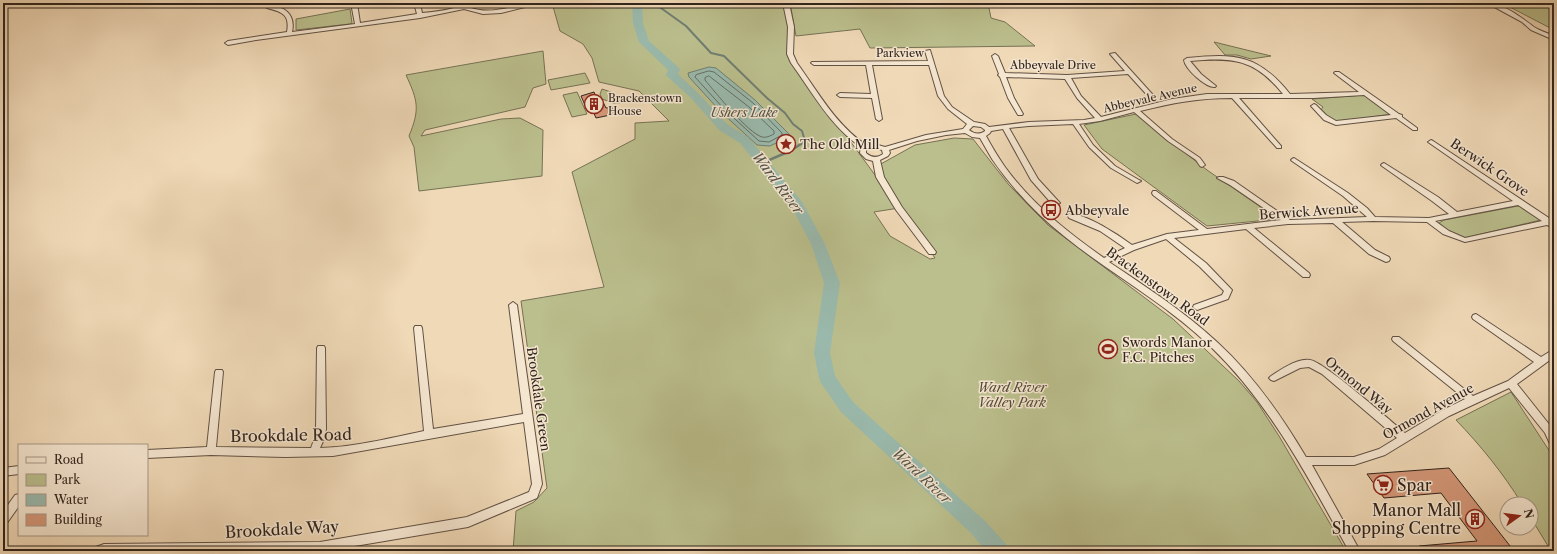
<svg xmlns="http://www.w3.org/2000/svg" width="1557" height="554" font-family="'Libre Caslon Text',serif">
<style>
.green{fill:#bbbf8d;stroke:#767255;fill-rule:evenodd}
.water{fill:#9abaad;stroke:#707e73}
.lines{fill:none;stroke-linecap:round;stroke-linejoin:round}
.shore{stroke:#666f65;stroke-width:1}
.stream-far1{stroke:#707e73;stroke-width:2}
.stream{stroke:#707e73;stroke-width:2.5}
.river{fill:#9abaad;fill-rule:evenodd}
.building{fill:#d59879;stroke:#31241d}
.minor-casing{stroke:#615144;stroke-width:2}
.minor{fill:#f5e6d0;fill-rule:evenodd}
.labels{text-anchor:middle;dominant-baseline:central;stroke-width:3;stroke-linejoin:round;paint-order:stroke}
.far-street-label{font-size:11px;fill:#31241d;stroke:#f5e6d0}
.far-poi-label{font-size:11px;fill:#31241d;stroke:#f5e6d0;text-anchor:start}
.far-water-label{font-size:12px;font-style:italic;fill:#505148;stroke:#f5e6d0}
.poi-label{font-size:13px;fill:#31241d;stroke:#f5e6d0;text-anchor:start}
.street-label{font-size:13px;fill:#31241d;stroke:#f5e6d0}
.park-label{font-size:13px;font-style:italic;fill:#544b39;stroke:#f5e6d0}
.water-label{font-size:14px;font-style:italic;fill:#505148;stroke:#f5e6d0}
.near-street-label{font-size:16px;fill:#31241d;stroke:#f5e6d0}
.near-poi-label{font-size:16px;fill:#31241d;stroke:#f5e6d0;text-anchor:start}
</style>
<rect width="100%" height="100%" fill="#f0d9b7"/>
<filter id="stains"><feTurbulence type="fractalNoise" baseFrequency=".005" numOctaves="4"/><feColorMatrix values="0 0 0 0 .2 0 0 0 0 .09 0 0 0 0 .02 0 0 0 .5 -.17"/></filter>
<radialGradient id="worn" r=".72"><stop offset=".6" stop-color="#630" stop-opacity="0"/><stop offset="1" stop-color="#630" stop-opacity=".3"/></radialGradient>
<!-- green -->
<path class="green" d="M552 3H786L790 54 804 78 894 201 880 177 879 165 915 145 954 138 973 139 1009 185 1048 225 1173 319 1239 381 1257 402 1279 436 1346 551H513L516 511 534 502 547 488 521 301 604 287 572 172 635 139V123L669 121 639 91 599 82 592 58 583 44 560 31ZM899 208 935 258 930 259 890 236 874 212Z
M790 3H988L991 18 1005 22 1035 46 870 48 860 29 796 36Z
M1502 3H1554V30Z
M350 9 352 23 350 24 296 30V19Z
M1214 42 1271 56 1251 59 1237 55H1225Z
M543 51 546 84 533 88 525 107 425 130 421 136 501 119 520 118 543 130 542 176 419 191 414 147 409 136C420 109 418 101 406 75Z
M585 73 590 83 551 90 548 80Z
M602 89 611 92 623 100 620 103H613L602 99 600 94Z
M577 92 587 114 572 117 563 95Z
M1364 95 1392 114 1337 122 1320 111 1323 107 1312 99Z
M1136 114 1207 170 1278 219 1207 226 1102 149 1084 125Z
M1518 206 1524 207 1540 218 1541 220 1464 238 1455 236 1439 223 1444 220Z
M1511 392 1554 458V551H1551L1531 518V504H1522C1503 473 1481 446 1456 420Z"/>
<!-- water -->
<path class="water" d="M709 67 716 68 755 100 789 134 788 137 770 146 757 145 721 112 689 77 688 73Z"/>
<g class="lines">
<!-- shore -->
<path class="shore" d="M709 71 714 72 753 103 782 133V135L769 142 759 141 724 109 695 77 696 75Z
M709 76 749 107 774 131V134C770 136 766 138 762 137 748 133 715 92 705 80V78Z"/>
<!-- stream-far1 -->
<path class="stream-far1" d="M654 3 686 26 711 53 724 56 767 98 785 113 793 124 802 131 805 141 802 143"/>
<!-- stream -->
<path class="stream" d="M762 163 790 151 804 142"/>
<!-- river -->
<path class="river" d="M632 3H642L643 23 649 41 678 67 680 69 678 74 699 94 727 124 748 137 802 202 825 244 840 283 830 353 835 376 853 402 985 521 1006 544 1009 551H986L971 533 841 412 821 383 819 378 814 353 824 283 811 244 791 206 740 143 719 130 691 98 668 77 666 75 668 70 639 42 633 23Z"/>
</g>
<!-- building -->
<path class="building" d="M594 92 597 99H598L600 103 603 102 606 108 612 107 615 114 596 118 593 111 588 112 581 96Z
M1449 468 1514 551H1419V546L1477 541 1441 493 1384 498 1367 474Z"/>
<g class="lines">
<!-- minor casing -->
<g class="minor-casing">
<path id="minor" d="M351 3H357L360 23 417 14 414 3H420L422 13C433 12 443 11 454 8 460 7 465 3 472 3L468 7C495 17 514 3 541 3L501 13 483 14 464 9 420 18 256 40 228 45 225 43 228 41 287 32C290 15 283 12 267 8V6C284 5 296 14 292 32L355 24Z
M783 3H789L794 27 793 54 797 63C818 92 836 125 866 145L871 143 885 147 926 135 963 129 967 124 948 109 938 96 929 65H872L882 119 879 121 876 119 872 98 840 97 837 95 840 93 871 94 866 65H814L811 63 812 62 928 61 925 51 930 50 944 96 952 107 974 122 985 124 989 127 1029 122 1084 120 1095 118 1077 98 1065 79 1006 77 1014 98 1023 114 1022 115H1018L1008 98 1000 77 998 75 999 74 992 56 995 54 998 56 1005 73 1067 75 1125 71 1110 54 1115 53 1153 95 1152 96H1148L1128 74 1071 78 1081 96 1101 117 1172 99 1207 94H1283C1255 59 1233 57 1190 61L1201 74 1216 86 1215 87C1206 88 1185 69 1184 60L1187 58C1235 53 1258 54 1290 94L1359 92 1334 73 1335 72H1339L1399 114 1402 115V117L1417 128V130H1413L1396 118 1336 125 1324 120 1311 106 1314 104 1316 105 1326 115 1336 121 1391 115 1364 95 1314 98H1239L1281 146V148H1277L1232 98C1198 98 1173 103 1140 111L1172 139 1200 158 1205 165 1202 167 1200 166 1196 160 1168 141 1134 112 1100 121 1079 124 1093 145 1115 166 1139 180 1141 181 1137 183 1111 168 1089 147 1073 124 1029 126 1009 128 1038 179 1060 203 1056 205H1053L1031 180 1003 129 991 131 990 133 986 136C992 147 998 157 1005 167 1032 204 1067 232 1104 258L1125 248 1100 231 1069 218 1068 216 1069 214C1084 212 1120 236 1132 245L1167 234 1199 230 1153 195 1152 193 1153 191H1156L1207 229 1281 220 1230 185 1219 179 1217 178 1219 177H1223L1234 181 1290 220 1367 217 1343 196 1292 161 1291 160 1292 159 1294 158 1348 193 1367 208 1375 217 1429 218 1449 214 1432 201 1382 166 1381 165 1382 164 1384 163 1438 197 1457 212 1513 201 1428 142 1431 140 1433 141 1552 220 1554 223V228L1547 225 1465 242 1443 234 1427 222 1373 221 1342 222 1375 250 1389 257 1390 259 1389 261 1386 262 1369 254 1333 223 1288 224 1254 228 1309 273 1310 275 1309 277H1303L1246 229 1174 238 1206 263 1232 290 1228 299 1197 310 1193 307 1194 305 1222 295 1224 291 1200 267 1166 239 1134 250 1109 262C1146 287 1184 311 1217 342 1253 375 1281 415 1306 457H1354L1379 449 1397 438 1322 374 1309 367 1300 368 1274 381 1271 380 1269 378 1271 376C1282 369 1297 358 1310 360 1323 361 1391 421 1405 433L1443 410 1465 399 1393 341 1392 339 1393 337H1399L1473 396 1508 381 1534 362 1473 319 1472 317 1473 315 1476 314 1541 357 1554 349V357L1517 384 1552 428 1554 432V447L1551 446 1545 433 1509 388 1449 416 1385 455 1354 465H1312L1360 551H1349C1309 479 1271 405 1211 347 1167 304 1112 275 1064 236 1036 214 1012 188 992 159 988 152 984 145 980 138L972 137 965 133 946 135 917 141 889 150 890 153 888 156 880 160 884 177 902 207 936 252 935 254H929L896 210 876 177 873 161 866 159 860 153 861 147C831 127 812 92 791 63L787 54 788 27ZM973 126 981 127 985 130V131C979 135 974 134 969 130ZM872 147 882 150 883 154C877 158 872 158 866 153V150ZM1518 205 1542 221 1465 238 1449 231 1435 221Z
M1487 3C1503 3 1522 18 1534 27 1540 31 1548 33 1554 36V40L1531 30 1522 22Z
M513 302 517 305 542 484 537 498 468 527 325 551H92L93 548 104 544 320 542 467 517 529 492 532 484 524 422 333 456 285 457 211 455 147 458V450L207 447 215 372 216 370H222L223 372 216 447 311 448 315 437 316 429 317 348 318 346H324L325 348 326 429 325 437 320 448C355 447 390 438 424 431L414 328 415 326H421L422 328 433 429 523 414 509 305Z
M19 466V474L3 476V468Z
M19 494V506L7 523 3 525V512L15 495Z"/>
</g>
<!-- minor -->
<use href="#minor" class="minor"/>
</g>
<!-- icons -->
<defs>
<g id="building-ring" transform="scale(1)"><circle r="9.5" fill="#f5e6d0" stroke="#8f2418" stroke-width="1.5"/><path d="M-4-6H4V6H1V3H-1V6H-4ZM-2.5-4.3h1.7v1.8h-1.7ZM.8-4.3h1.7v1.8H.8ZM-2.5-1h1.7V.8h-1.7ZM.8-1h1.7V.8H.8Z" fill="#8f2418"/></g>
<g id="sight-ring" transform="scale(1)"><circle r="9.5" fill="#f5e6d0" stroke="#8f2418" stroke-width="1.5"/><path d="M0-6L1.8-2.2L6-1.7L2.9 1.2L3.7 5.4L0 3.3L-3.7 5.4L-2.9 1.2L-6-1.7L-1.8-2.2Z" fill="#8f2418"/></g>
<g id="bus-ring" transform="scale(1)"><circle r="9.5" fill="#f5e6d0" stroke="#8f2418" stroke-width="1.5"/><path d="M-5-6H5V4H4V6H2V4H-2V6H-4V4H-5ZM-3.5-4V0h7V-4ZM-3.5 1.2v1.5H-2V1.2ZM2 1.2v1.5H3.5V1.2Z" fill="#8f2418"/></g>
<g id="stadium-ring" transform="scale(1)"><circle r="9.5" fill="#f5e6d0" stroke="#8f2418" stroke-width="1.5"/><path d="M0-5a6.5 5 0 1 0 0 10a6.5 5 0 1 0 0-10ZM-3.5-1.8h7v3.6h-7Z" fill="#8f2418"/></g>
<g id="supermarket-ring" transform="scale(1)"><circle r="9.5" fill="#f5e6d0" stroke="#8f2418" stroke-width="1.5"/><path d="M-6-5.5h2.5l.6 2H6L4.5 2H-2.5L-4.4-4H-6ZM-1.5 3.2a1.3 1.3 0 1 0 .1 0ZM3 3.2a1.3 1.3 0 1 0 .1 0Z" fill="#8f2418"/></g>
</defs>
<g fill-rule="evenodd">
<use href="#building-ring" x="594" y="104"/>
<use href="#sight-ring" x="786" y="144"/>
<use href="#bus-ring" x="1051" y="210"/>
<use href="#stadium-ring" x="1108" y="349"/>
<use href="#supermarket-ring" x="1383" y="485"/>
<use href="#building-ring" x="1475" y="519"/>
</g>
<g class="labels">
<!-- far-street labels -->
<g class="far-street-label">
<text x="900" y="53">Parkview</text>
<text x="1053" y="65">Abbeyvale Drive</text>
<text transform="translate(1150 98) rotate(-13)">Abbeyvale Avenue</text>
</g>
<!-- far-poi labels -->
<g class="far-poi-label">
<text x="608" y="98">Brackenstown<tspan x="608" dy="13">House</tspan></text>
</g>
<!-- far-water labels -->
<g class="far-water-label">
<text x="744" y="112">Ushers Lake</text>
</g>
<!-- poi labels -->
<g class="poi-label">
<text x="800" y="144">The Old Mill</text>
<text x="1065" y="210">Abbeyvale</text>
<text x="1122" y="342">Swords Manor<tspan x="1122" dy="15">F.C. Pitches</tspan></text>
</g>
<!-- street labels -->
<g class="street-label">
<text transform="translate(1490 167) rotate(34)">Berwick Grove</text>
<text transform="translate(1309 211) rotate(-4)">Berwick Avenue</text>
<text transform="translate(1158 286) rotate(36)">Brackenstown Road</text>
<text transform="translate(1359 385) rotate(39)">Ormond Way</text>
<text transform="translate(539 399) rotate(82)">Brookdale Green</text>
<text transform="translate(1428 411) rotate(-29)">Ormond Avenue</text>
</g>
<!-- park labels -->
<g class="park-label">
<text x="1012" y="387">Ward River<tspan x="1012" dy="15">Valley Park</tspan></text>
</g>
<!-- water labels -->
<g class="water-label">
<text transform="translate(778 183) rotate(53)">Ward River</text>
<text transform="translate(922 476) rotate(43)">Ward River</text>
</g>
<!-- near-street labels -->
<g class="near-street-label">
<text transform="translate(291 435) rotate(-1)">Brookdale Road</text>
<text transform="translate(282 529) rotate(-3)">Brookdale Way</text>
</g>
<!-- near-poi labels -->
<g class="near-poi-label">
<text x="1397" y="485">Spar</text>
<text x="1461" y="510" text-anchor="end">Manor Mall<tspan x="1461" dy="18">Shopping Centre</tspan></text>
</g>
</g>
<!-- margin -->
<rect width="1557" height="554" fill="none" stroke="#f0d9b7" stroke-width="16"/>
<rect x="4" y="4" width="1549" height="546" fill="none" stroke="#31241d" stroke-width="2"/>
<rect x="8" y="8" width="1541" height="538" fill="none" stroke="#31241d"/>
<!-- legend -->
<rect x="18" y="444" width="130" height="92" fill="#f5e6d0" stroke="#a79888"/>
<rect x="26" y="457" width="20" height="6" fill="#f5e6d0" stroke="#a79888"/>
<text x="54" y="464" font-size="12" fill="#31241d">Road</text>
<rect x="26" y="474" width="20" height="12" fill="#bbbf8d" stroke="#a79888"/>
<text x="54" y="484" font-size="12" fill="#31241d">Park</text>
<rect x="26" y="494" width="20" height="12" fill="#9abaad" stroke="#a79888"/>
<text x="54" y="504" font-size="12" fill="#31241d">Water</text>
<rect x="26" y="514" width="20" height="12" fill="#d59879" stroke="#a79888"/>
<text x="54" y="524" font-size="12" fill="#31241d">Building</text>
<!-- north arrow -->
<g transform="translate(1519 516) rotate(76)"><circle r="19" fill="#f5e6d0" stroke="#a79888"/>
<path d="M0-3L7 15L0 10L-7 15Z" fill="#8f2418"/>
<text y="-6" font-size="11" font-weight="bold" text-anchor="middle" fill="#31241d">N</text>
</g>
<rect width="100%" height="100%" filter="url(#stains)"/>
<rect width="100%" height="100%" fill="url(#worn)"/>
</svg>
